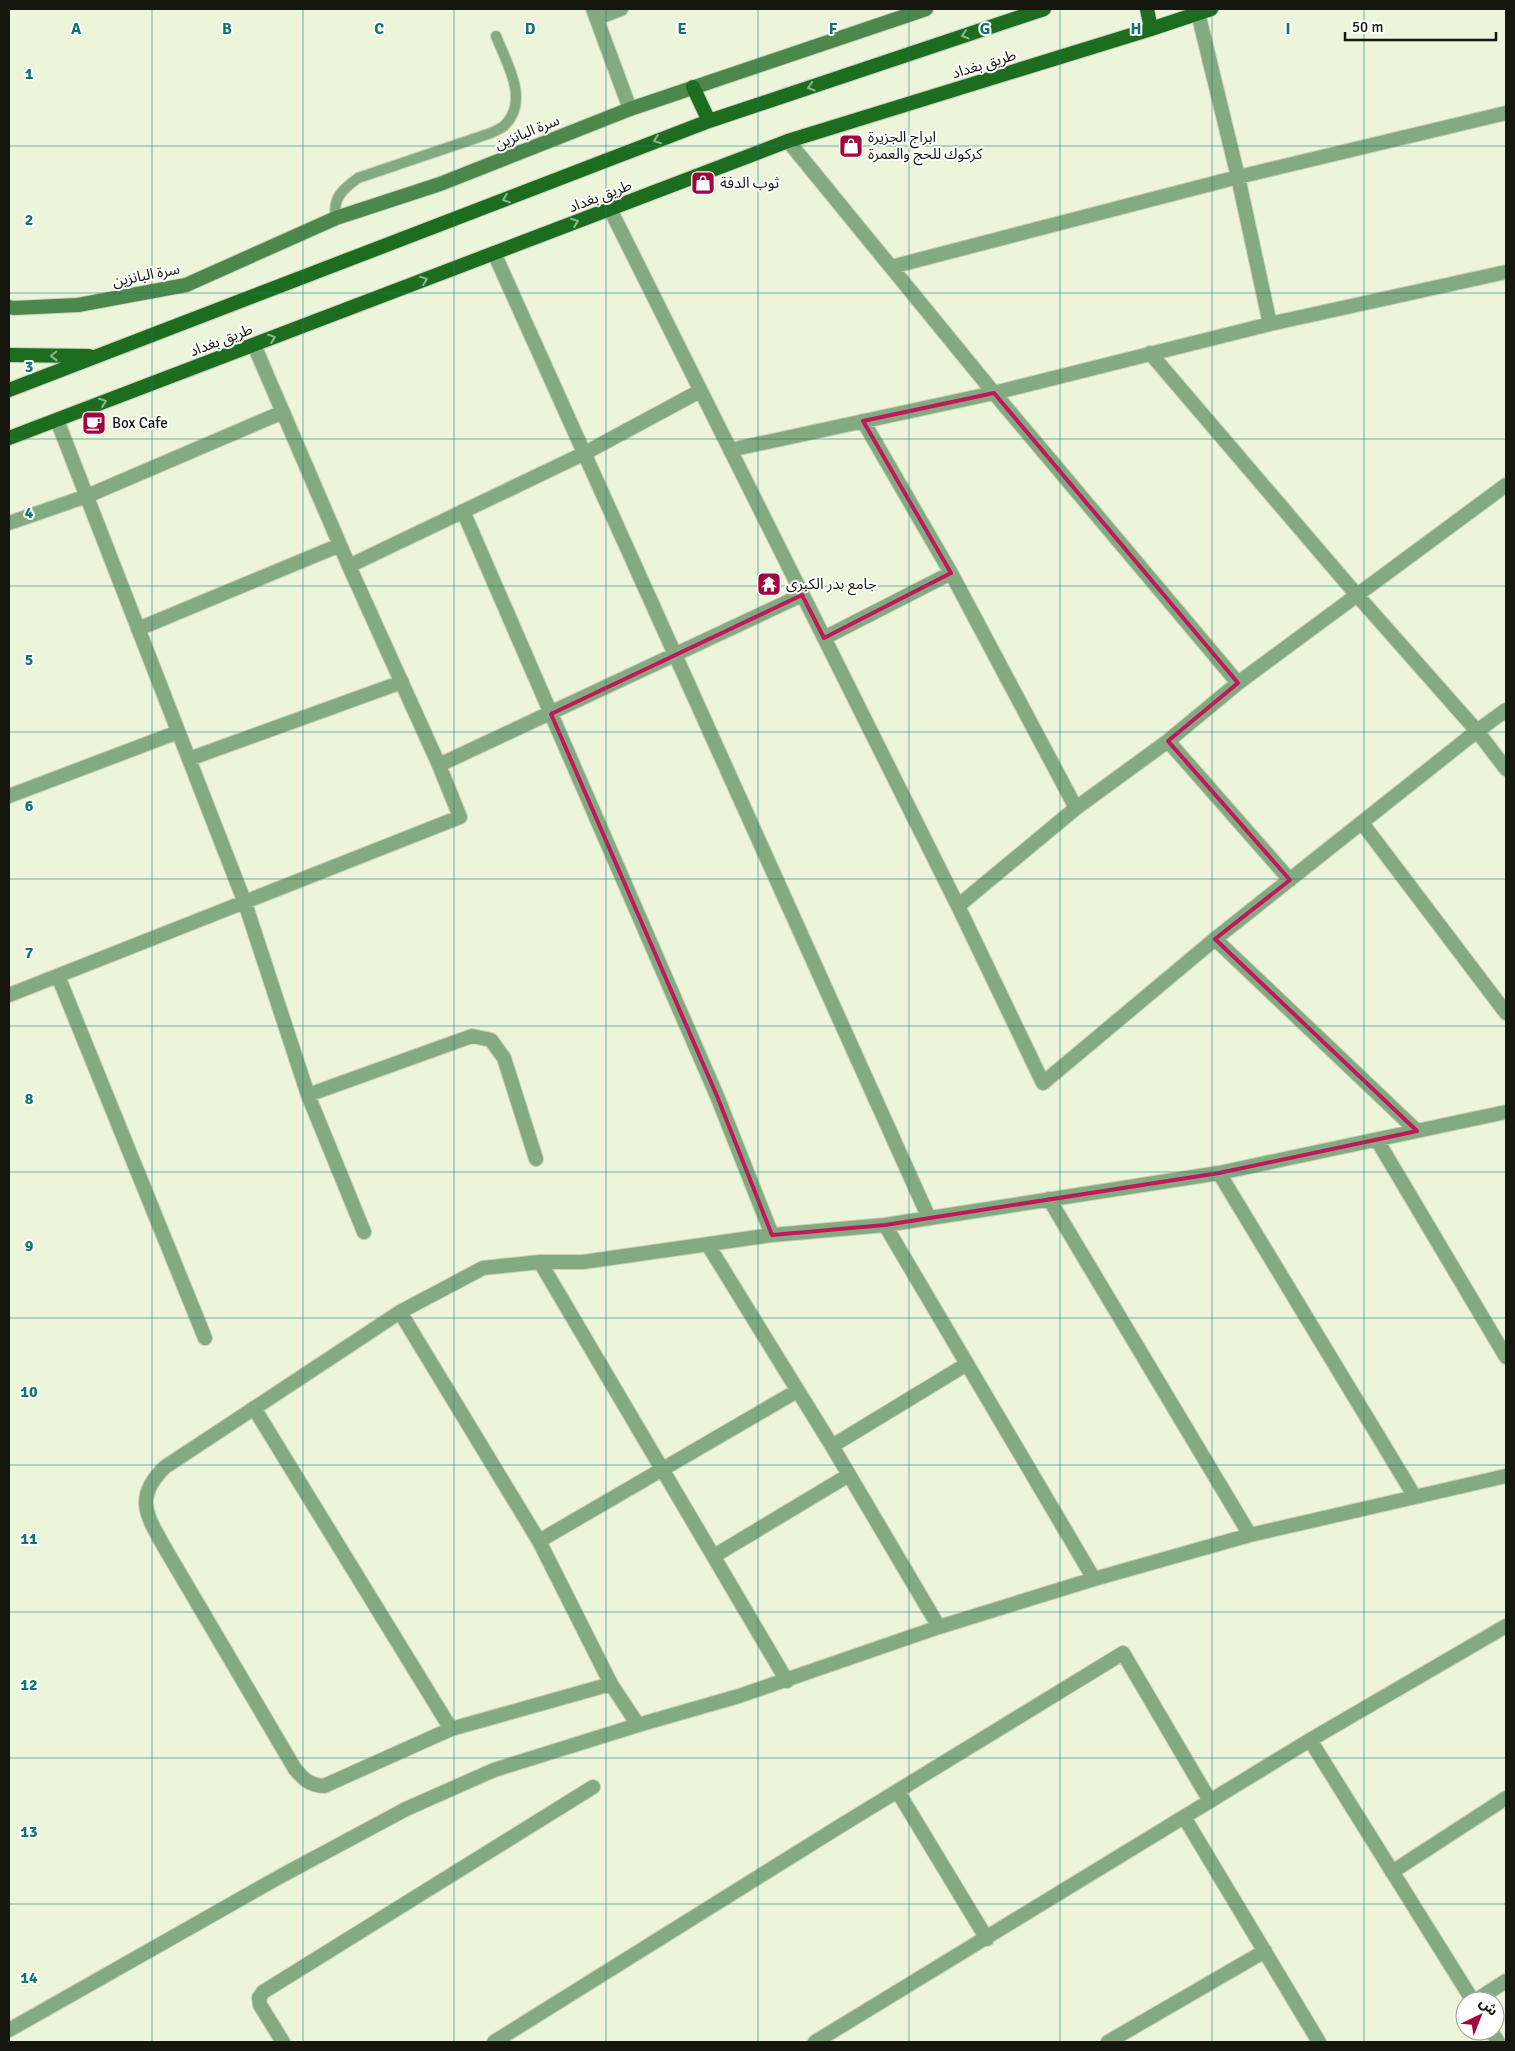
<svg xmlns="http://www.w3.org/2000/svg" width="1515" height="2051" font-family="Signika,'Noto Sans Arabic',sans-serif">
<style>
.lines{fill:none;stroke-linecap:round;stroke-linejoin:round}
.service-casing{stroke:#cad1b9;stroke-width:12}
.minor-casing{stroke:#cad1b9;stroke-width:16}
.secondary-casing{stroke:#cad1b9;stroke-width:16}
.primary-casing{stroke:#cad1b9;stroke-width:16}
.service{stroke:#84aa82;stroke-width:10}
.minor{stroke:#84aa82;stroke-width:14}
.secondary{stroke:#4c874b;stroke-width:14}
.primary{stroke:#1d6d20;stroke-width:14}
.oneway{stroke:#8eb690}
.marked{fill:none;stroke:#c2185b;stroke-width:4;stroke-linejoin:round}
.grid{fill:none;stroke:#0f766e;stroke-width:1;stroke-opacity:0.55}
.labels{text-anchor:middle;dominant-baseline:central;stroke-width:4;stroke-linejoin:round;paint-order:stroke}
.street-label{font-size:15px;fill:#15170e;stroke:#fff}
.poi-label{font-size:15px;fill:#15170e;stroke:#fff;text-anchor:start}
.grid-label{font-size:16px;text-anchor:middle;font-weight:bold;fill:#0f766e;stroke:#fff;stroke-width:4;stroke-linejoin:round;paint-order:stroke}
</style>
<rect width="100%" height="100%" fill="#ecf5da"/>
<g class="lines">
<!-- service casing -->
<g class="service-casing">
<path id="service" d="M336 218C332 198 343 189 358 178L488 134C493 132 501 129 505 125 530 100 506 62 496 36"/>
</g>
<!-- minor casing -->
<g class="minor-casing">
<path id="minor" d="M593 9 630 109
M1198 13 1238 177 1270 324
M597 18 621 9
M788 141 994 393 1238 683
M610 209 958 906 1043 1083 1215 939 1477 731 1506 710
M494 253 929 1218
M891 267 1238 177 1506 113
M1150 353 1356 594 1477 731 1506 769
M57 420 245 903 308 1095 364 1232
M863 421 951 573 1076 808
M730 450 994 393 1270 324 1506 272
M463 511 717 1096 772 1235
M9 523 87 496 283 412
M349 566 585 453 700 391
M138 629 340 545
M824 638 951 573
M1168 741 1290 880
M189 759 402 682
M439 765 802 595
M9 796 178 732
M1362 823 1506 1013
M958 906 1076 808 1168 741 1238 683 1506 485
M1215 939 1417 1131
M58 976 205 1338
M9 995 460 817 439 765 349 566 254 345
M308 1095 472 1036 491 1040 504 1058 536 1159
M1377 1140 1506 1357
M1219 1173 1415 1497
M1049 1199 1250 1535
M885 1225 1094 1579
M708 1245 832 1446 939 1627
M540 1262 787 1681
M400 1312 539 1541 611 1684 638 1725
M254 1408 451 1729
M832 1446 967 1364
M539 1541 797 1391
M714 1556 849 1475
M611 1684 451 1729 324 1786C310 1785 304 1780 295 1769L166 1550C147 1516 133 1498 165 1467L400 1312 483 1268 540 1262H583L772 1235 885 1225 1219 1173 1506 1112
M1310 1740 1473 2001
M898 1792 987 1939
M1184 1817 1319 2042
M1392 1872 1506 1798
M1475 2001 1506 1981
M9 2030 281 1876 406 1809 494 1770 638 1725 739 1696 939 1627 1094 1579 1250 1535 1506 1476
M1491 2031 1498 2042
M283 2042 260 2005 259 1998 263 1992 593 1787
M494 2042 837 1828 1123 1653 1210 1801
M815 2042 1310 1740 1506 1626
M1108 2042 1265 1951"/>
</g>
<!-- secondary casing -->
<g class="secondary-casing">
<path id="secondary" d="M9 307 14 308 78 305 186 285 336 218 440 184 630 109 926 9"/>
</g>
<!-- primary casing -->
<g class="primary-casing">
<path id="primary" d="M1147 9 1151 29
M693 87 709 121
M9 355 89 356
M9 390 709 121 1044 9
M9 438 788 141 1151 29 1211 9"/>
</g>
<!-- service -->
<use href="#service" class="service"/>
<!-- minor -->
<use href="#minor" class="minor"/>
<!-- secondary -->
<use href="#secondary" class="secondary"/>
<!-- primary -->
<use href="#primary" class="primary"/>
</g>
<!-- one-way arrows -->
<defs><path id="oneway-chevron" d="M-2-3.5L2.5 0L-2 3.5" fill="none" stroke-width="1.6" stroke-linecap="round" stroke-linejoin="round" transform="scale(1.25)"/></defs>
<g class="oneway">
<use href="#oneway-chevron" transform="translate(965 35) rotate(162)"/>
<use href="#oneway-chevron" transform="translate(811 87) rotate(162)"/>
<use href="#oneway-chevron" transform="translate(657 140) rotate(159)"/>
<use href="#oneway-chevron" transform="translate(506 199) rotate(159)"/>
<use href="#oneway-chevron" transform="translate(575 222) rotate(-21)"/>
<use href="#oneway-chevron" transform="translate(424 280) rotate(-21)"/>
<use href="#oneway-chevron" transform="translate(272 338) rotate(-21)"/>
<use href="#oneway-chevron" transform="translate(54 356) rotate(179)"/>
<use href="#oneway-chevron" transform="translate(103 402) rotate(-21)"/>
</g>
<!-- marked area -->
<path class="marked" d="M994 393 1238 683 1168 741 1290 880 1215 939 1417 1131 1219 1173 885 1225 772 1235 717 1096 551 714 802 595 824 638 951 573 863 421Z"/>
<!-- grid -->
<path class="grid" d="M152 9V2042M303 9V2042M454 9V2042M606 9V2042M758 9V2042M909 9V2042M1060 9V2042M1212 9V2042M1364 9V2042M9 146H1506M9 293H1506M9 439H1506M9 586H1506M9 732H1506M9 879H1506M9 1026H1506M9 1172H1506M9 1318H1506M9 1465H1506M9 1612H1506M9 1758H1506M9 1904H1506"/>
<!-- icons -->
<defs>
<g id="shop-square" transform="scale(1.25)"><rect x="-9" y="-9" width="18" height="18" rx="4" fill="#a2043c" stroke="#fff"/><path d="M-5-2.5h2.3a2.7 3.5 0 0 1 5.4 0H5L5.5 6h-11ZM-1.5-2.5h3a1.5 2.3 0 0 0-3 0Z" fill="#fff"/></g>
<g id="cafe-square" transform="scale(1.25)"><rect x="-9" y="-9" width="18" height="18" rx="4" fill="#a2043c" stroke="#fff"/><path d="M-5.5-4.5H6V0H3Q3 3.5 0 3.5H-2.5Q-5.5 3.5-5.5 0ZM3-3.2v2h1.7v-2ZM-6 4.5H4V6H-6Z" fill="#fff"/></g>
<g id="temple-square" transform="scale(1.25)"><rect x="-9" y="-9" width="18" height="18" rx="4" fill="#a2043c" stroke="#fff"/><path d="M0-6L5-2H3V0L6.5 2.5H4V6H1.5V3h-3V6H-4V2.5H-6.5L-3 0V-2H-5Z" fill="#fff"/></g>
</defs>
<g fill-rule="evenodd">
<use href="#shop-square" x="851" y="146"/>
<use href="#shop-square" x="703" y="183"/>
<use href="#cafe-square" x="94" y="423"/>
<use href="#temple-square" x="769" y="584"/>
</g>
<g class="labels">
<!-- street labels -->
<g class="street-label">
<text transform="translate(984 64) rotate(-17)">طريق بغداد</text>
<text transform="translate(527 132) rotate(-22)">سرة البانزين</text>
<text transform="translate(600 196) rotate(-21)">طريق بغداد</text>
<text transform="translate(146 275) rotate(-11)">سرة البانزين</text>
<text transform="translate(221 340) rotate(-21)">طريق بغداد</text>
</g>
<!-- poi labels -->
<g class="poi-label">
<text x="868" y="137">ابراج الجزيرة<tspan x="868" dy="17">كركوك للحج والعمرة</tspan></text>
<text x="720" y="183">ثوب الدفة</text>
<text x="112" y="423">Box Cafe</text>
<text x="786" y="584">جامع بدر الكبرى</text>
</g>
</g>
<g class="grid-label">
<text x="76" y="34">A</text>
<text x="227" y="34">B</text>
<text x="379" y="34">C</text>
<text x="530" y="34">D</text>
<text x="682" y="34">E</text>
<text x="833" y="34">F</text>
<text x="985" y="34">G</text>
<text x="1136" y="34">H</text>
<text x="1288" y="34">I</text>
<text x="29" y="79">1</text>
<text x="29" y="225">2</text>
<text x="29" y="372">3</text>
<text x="29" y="518">4</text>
<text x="29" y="665">5</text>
<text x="29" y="811">6</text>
<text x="29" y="958">7</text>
<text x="29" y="1104">8</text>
<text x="29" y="1251">9</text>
<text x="29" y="1397">10</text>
<text x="29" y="1544">11</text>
<text x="29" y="1690">12</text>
<text x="29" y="1837">13</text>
<text x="29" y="1983">14</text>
</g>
<!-- border -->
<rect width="1515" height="2051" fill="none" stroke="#15170e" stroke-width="20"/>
<!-- north arrow -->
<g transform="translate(1480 2016) rotate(43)"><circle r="24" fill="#ffffff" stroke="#a1a29f"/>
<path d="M0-4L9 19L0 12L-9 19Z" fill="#a2043c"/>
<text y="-8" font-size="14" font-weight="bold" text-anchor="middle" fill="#15170e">ش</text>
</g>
<!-- scale -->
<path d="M1345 32v8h151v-8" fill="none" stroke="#15170e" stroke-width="2.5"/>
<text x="1352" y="32" font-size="15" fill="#15170e" stroke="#ffffff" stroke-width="4" paint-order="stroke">50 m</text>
</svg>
